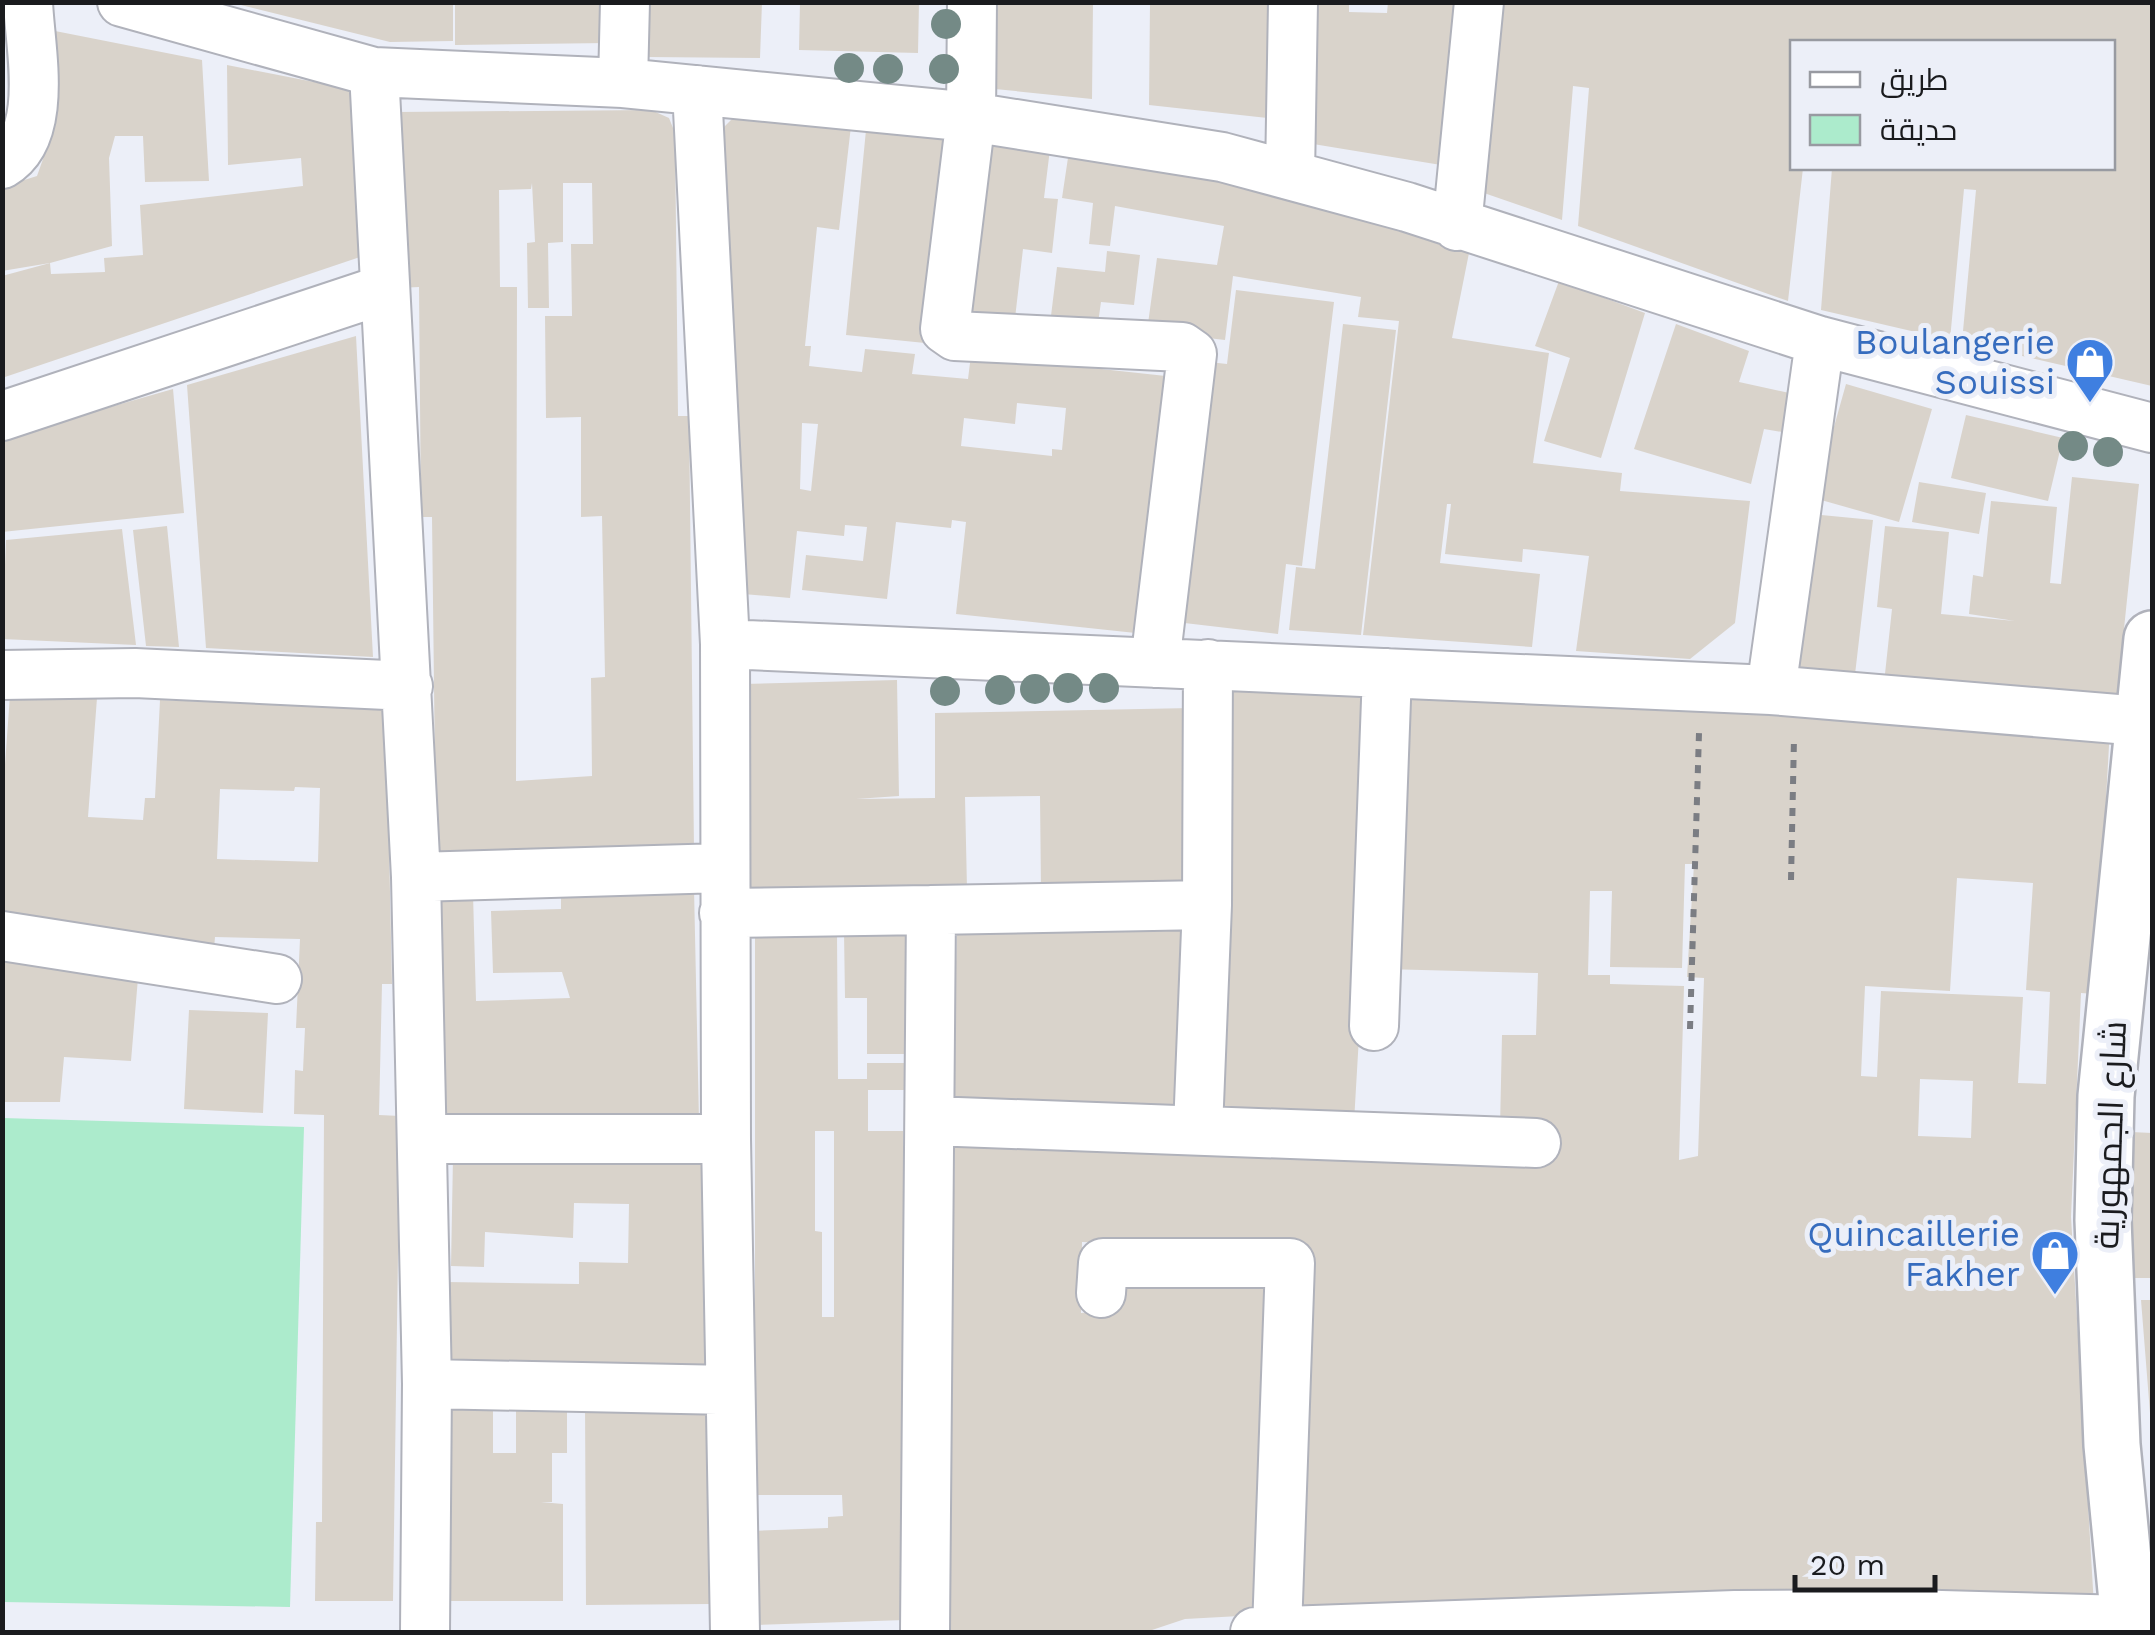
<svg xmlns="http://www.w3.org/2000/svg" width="2155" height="1635" font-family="'Work Sans',Cairo,sans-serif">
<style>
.green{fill:#acebcc}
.building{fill:#d9d3cb;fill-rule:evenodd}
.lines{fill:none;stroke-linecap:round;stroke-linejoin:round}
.minor-casing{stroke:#b0b2bb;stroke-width:52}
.tertiary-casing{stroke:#b0b2bb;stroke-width:60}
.path{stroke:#7b7d83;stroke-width:6;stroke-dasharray:8 8;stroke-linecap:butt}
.minor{stroke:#fff;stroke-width:48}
.tertiary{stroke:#fff;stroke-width:55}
.tree{fill:#748a86}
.labels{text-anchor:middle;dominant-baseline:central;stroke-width:10;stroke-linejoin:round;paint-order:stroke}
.shop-label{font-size:35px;fill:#366cbe;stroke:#eceff8;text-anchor:end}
.street-label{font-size:35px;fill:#1a1b1e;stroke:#eceff8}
</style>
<rect width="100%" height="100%" fill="#eceff8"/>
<!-- green -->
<path class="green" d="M3 1118 304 1127 290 1607 3 1602Z"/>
<!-- building -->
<path class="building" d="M229 2H453V41L390 42Z
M455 2H608V43L455 45Z
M648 2H762L760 58 647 57Z
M800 2H919L918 53 799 50Z
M996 2H1093L1092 99 995 89Z
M1150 2H1277L1276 119 1149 105Z
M1312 2H1349V12L1387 13 1388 2H1462L1441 165 1307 143Z
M1503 2H2152V386L1962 342 1976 190 1964 189 1950 340 1821 310 1832 168H2112V42H1792V168H1803L1788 301 1578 226 1589 88 1573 86 1562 220 1484 193Z
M50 30 202 60 209 181 145 182 143 136H115L109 158 112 246 50 263 51 274 105 272 104 258 143 255 140 205 303 186 301 158 228 165 227 65 350 89 360 257 2 378V276L50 263 2 271V187L37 176 48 145Z
M651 110 669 118 675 133 678 416H689L694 850 436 854 432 517H421L419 287 398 288 397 112ZM532 183 535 242 527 243 528 308H549L548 243 563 242V183H592L593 244H571L572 316H545L546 418 581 417V517L602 516 605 677 591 678 592 776 516 781 517 287H500L499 190 531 189Z
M737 114 851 126 839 230 817 227 805 346H811L809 366 862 372 865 349 915 354 912 374 968 379 971 355 1175 377 1145 634 956 614 966 522 952 520 951 528 896 522 887 599 802 590 806 555 863 561 867 527 845 525 844 536 797 531 790 598 743 594 720 131ZM1017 403 1066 408 1062 450 1052 449V456L961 446 964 418 1015 424ZM802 423 818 424 811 491 800 489Z
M866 130 948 140 925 343 846 335Z
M987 141 1050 149 1044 198 1058 199 1052 253 1023 249 1014 327 965 321Z
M1069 151 1232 177 1470 248 1452 338 1549 353 1533 463 1622 473 1620 491 1750 501 1735 623 1690 659 1576 651 1589 556 1523 549 1522 562 1445 554 1451 504H1447L1440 563 1540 574 1532 647 1363 635 1399 321 1358 317 1361 297 1233 276 1225 340 1147 331 1157 258 1217 265 1224 226 1115 206 1110 246 1089 244 1093 203 1062 198Z
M1107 251 1140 255 1134 305 1101 302 1097 330 1050 324 1057 267 1105 272Z
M1559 281 1645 313 1601 458 1544 441 1570 358 1535 346Z
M1236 290 1334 302 1302 566 1286 564 1278 634 1176 622 1209 362 1227 364Z
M1343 324 1396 330 1361 635 1289 630 1296 567 1315 569Z
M1676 324 1749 351 1739 382 1794 394 1788 433 1764 429 1751 484 1634 449Z
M356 336 373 657 206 648 187 385Z
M1846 384 1932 409 1899 522 1814 498Z
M173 389 184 513 2 532V438Z
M1966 415 2063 438 2048 501 1951 478Z
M2072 477 2139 484 2116 706 1884 683 1892 609 1877 607 1885 526 1949 532 1941 614 2015 621 1969 614 1973 575 1983 577 1991 501 2057 507 2050 583 2061 584Z
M1919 482 1986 493 1979 534 1912 522Z
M1811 514 1873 520 1854 683 1788 676Z
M167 526 179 647 146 646 133 530Z
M122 529 136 645 2 639 6 540Z
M897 680 899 796 856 799 935 798V713L1191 708 1193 888 1041 890 1040 796 965 797 967 889 746 892 743 684Z
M1230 690 1379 695 1354 1122 1214 1114Z
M10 695 97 698 88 817 143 820 145 798H155L160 700 386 708 392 984H382L379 1115 400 1116 393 1601H315L316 1522H322L324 1115 294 1114 295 1070 303 1071 305 1028H296L300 939 215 937 214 949 2 918V806ZM295 787 320 788 318 862 217 859 220 789 294 791Z
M1396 696 2110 728 2095 994 2081 993 2071 1217 2094 1606 1297 1618 1307 1249 1082 1242 1081 1313 1120 1310 1121 1279 1270 1281 1258 1615 1185 1619 1146 1632H944L955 1147 1487 1159 1500 1128 1502 1035H1536L1538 973 1384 969ZM1685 864H1694L1687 977 1704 978 1698 1156 1679 1160 1684 986 1610 984V975H1588L1590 891H1612L1610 967 1682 968ZM1957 878 2033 883 2026 990 2050 992 2046 1084 2018 1083 2023 997 1881 991 1877 1077 1861 1076 1865 986 1950 991ZM1920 1079 1973 1081 1971 1138 1918 1136Z
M694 888 699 1121 443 1127 438 895 473 894 476 1001 570 998 562 972 493 973 491 911 561 909V892Z
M1189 918 1187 1110 952 1104 957 927Z
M844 932H911V1054H867V998H845Z
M837 933 838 1079H867V1063H912V1090H868V1131H903L905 1620 755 1625 752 1531 828 1528V1517L843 1516 842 1495H755V934ZM815 1131H834V1317H822V1232L815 1231Z
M2 958 70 965V972L138 978 131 1061 64 1057 60 1102H2Z
M189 1010 268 1013 263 1113 184 1109Z
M2131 1132 2152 1133V1278H2126Z
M453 1157H711L706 1369 445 1364 447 1282 579 1284V1262L628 1263 629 1204 574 1203 573 1238 485 1232 484 1267 451 1266Z
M2141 1300H2152V1413H2150Z
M710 1401V1604L586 1605 585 1402Z
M442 1402H493V1453H516V1402H567V1453H552V1502H541L563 1504V1601H441Z"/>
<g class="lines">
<!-- minor casing -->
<g class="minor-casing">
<path id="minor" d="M122 2 374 72 623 83 971 117 1222 157 1407 207 1820 341 2152 428
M972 2 971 117 945 329 955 336 1182 347 1192 354 1155 663
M374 72 416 877 427 1384 425 1632
M623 83 625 2
M697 90 725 644 726 1139 735 1632
M2 164C50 136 30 49 28 2
M1290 175 1293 2
M1457 226 1479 2
M2 416 382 290
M725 644 1771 690 2141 721
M2 675 135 673 408 686
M1771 690 1820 341
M416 877 723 868
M931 910 1207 905
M724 913 931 910 925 1632
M2 936 277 979
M1374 1026 1387 673
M931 1121 1536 1143
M1198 1129 1207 905 1208 664
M424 1139H726
M1101 1293 1103 1263H1290L1277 1630
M427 1384 730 1390
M1255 1632 1735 1615 1905 1614 2128 1620"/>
</g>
<!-- tertiary casing -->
<g class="tertiary-casing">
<path id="tertiary" d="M2130 1632 2112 1445 2103 1220 2106 1096 2152 639"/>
</g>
<!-- path -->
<path class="path" d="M1791 880 1794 738
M1690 1029 1699 733"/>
<!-- minor -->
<use href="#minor" class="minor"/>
<!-- tertiary -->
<use href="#tertiary" class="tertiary"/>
</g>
<!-- trees -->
<g class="tree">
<circle cx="946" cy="24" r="15"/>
<circle cx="849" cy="68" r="15"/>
<circle cx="888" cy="69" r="15"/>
<circle cx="944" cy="69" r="15"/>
<circle cx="2073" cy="446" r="15"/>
<circle cx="2108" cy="452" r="15"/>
<circle cx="1068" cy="688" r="15"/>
<circle cx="1104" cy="688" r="15"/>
<circle cx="1035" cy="689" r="15"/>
<circle cx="1000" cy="690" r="15"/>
<circle cx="945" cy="691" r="15"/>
</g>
<!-- icons -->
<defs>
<g id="shop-pin" transform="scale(2.5)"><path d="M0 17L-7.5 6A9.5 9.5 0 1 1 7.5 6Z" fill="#3f7fe0" stroke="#eceff8"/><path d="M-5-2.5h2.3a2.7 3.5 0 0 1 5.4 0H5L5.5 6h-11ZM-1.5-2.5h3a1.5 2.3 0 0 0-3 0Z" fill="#fff"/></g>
</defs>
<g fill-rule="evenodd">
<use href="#shop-pin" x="2090" y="362"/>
<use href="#shop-pin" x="2055" y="1254"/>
</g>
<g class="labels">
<!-- shop labels -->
<g class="shop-label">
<text x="2055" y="342">Boulangerie<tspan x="2055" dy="40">Souissi</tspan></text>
<text x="2020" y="1234">Quincaillerie<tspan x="2020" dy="40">Fakher</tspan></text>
</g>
<!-- street labels -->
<g class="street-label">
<text transform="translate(2110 1135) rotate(-88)">شارع الجمهورية</text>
</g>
</g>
<!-- border -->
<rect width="2155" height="1635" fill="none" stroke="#1a1b1e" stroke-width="10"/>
<!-- legend -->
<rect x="1790" y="40" width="325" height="130" fill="#eceff8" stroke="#989aa1" stroke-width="2.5"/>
<rect x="1810" y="72" width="50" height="15" fill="#ffffff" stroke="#989aa1" stroke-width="2.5"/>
<text x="1880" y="90" font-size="30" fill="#1a1b1e">طريق</text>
<rect x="1810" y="115" width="50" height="30" fill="#acebcc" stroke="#989aa1" stroke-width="2.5"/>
<text x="1880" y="140" font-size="30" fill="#1a1b1e">حديقة</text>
<!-- scale -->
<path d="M1795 1575v15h140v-15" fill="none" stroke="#1a1b1e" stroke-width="5"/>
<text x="1810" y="1575" font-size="30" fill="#1a1b1e" stroke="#eceff8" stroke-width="8" paint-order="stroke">20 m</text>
</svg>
